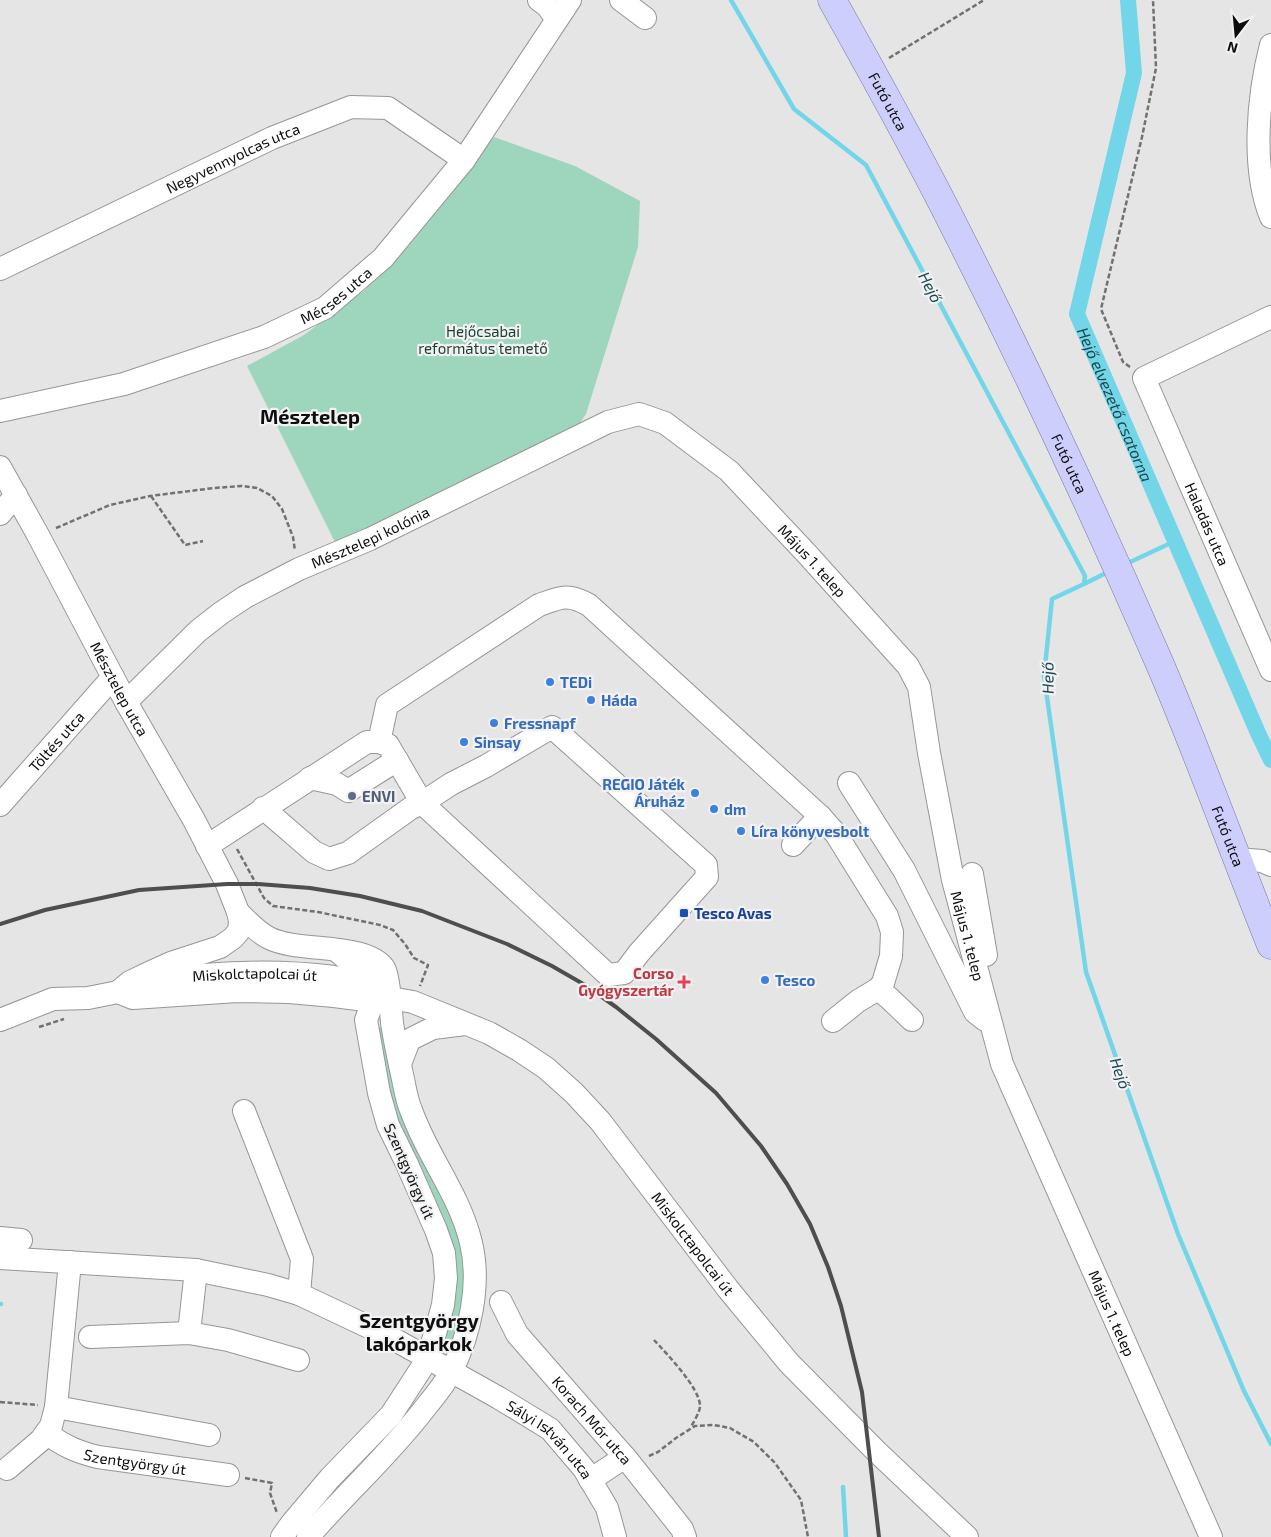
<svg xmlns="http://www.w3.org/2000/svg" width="1271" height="1537" font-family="'Exo 2',sans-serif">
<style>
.green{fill:#9dd6bc}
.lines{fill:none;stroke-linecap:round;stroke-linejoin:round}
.stream{stroke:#73d6e8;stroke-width:4.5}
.canal{stroke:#73d6e8;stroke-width:16}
.minor-casing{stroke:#969697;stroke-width:24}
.major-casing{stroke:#7576a9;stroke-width:29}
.path{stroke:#717172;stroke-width:2.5;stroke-dasharray:5 2.5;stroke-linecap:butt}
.minor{stroke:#fff;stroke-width:22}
.major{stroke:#cecefd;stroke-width:28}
.rail{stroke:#4e4e4f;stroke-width:4}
.shop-dot{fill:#3f7fe0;stroke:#f2f2f4;stroke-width:2}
.service-dot{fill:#5c6f8a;stroke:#f2f2f4;stroke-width:2}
.transit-dot{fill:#1a4fb4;stroke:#f2f2f4;stroke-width:2}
.health-dot{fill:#e0444e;stroke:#f2f2f4;stroke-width:2}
.labels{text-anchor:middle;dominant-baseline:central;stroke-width:4.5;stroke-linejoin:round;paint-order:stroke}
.street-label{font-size:15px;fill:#0d0d0e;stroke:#f2f2f4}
.park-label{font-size:15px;fill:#193f30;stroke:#f2f2f4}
.shop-label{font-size:15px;font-weight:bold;fill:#366cbe;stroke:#f2f2f4;text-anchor:start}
.service-label{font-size:15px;font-weight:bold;fill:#4e5e75;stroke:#f2f2f4;text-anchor:start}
.transit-label{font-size:15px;font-weight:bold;fill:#164399;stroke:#f2f2f4;text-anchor:start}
.health-label{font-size:15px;font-weight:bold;fill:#be3a42;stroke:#f2f2f4;text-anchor:end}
.water-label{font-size:16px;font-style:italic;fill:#1b4951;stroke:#f2f2f4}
.district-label{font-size:20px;font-weight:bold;fill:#0d0d0e;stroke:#f2f2f4}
</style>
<rect width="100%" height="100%" fill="#e5e5e6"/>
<!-- green -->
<path class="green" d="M494 137 575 166 640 201 638 247 586 414 576 429 337 546 247 366 304 335 365 290Z
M378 1027H388C403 1072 419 1118 435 1164 446 1198 461 1234 463 1270 465 1296 458 1321 452 1345L443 1343 452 1308 391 1109Z"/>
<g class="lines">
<!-- stream -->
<path class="stream" d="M731 0 794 109 866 165 1085 576 1084 584 1052 599 1044 676 1086 972 1178 1234 1244 1391 1271 1444
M1126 564 1175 541
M1084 584 1110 571
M0 1304H1
M843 1487 846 1537"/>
<!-- canal -->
<path class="canal" id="s1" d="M1128 0 1134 73 1077 314 1258 733 1271 760"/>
<!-- minor casing -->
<g class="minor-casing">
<g id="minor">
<path d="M539 0 547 6 557 19"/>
<path d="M621 0 645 18"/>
<path d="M1271 45C1258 95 1251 168 1271 217"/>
<path id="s2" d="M0 269 272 138 351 107 388 108 464 160"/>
<path id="s3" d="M1271 317 1144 378 1271 670"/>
<path id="s4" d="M0 411 124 384 264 337 325 308 383 258 464 160 570 0"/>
<path id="s5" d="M0 467 38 535 126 702 194 820 227 884 238 912 240 921 239 931 233 938 220 947 171 963 151 972 130 982 118 992 88 998 53 999 0 1020"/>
<path d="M0 514 16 495"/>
<path id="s6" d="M126 702 198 631 221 613 245 597 299 569 370 539 608 422 639 414 665 423 729 471 807 554 908 666 919 687 929 753 953 880 1002 1064 1211 1537"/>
<path d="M379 742 387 705 539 605C561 597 568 593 589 605L820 816 836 834 887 916 892 932 891 956 883 983 878 989 858 1001 833 1021"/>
<path d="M310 778 337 784 348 791 397 760"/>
<path d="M849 783 904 870 975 1012 985 1020"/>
<path id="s7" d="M0 805 113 677"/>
<path d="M793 845 820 816"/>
<path d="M207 846 367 742H379L388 745 422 803 608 975 624 973 639 953 707 877 706 865 552 727 486 766 451 784 422 803 411 808 348 853 329 859 314 852 263 808"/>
<path d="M1238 859 1262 861 1271 865"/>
<path d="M972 874 986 955"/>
<path d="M238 912C247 921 257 932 269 938 298 953 365 942 384 968 389 976 391 1012 392 1023 395 1042 399 1061 403 1079 405 1089 407 1101 411 1110 427 1156 460 1195 471 1243 481 1284 470 1335 451 1372 444 1385 434 1397 425 1408 390 1454 346 1493 308 1537"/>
<path id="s8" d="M151 980C213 973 271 969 334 977 346 979 364 979 374 987"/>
<path d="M878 989 889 998 912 1020"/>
<path id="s9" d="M118 992 133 998 237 991 289 992 334 996 373 1001 390 998 413 1002 489 1033 519 1050 546 1068 574 1093 600 1121 728 1289 789 1363 877 1452 967 1537"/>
<path d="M400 1064 408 1043 411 1039 433 1028 465 1024"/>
<path d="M244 1111 302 1259 299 1294"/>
<path d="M0 1238 21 1240"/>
<path id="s10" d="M0 1258 196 1270 268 1285 299 1294 390 1337 499 1398 550 1429 584 1469 607 1508 615 1537"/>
<path id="s11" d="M501 1302 517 1334 629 1462 682 1529 685 1537"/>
<path d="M189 1333 196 1270"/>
<path d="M90 1337 189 1333 228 1340 298 1360"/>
<path d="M56 1407 209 1435"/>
<path id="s12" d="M46 1433C64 1446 77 1452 98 1457L228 1475"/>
<path d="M7 1469 41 1440 51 1426 56 1407 70 1262"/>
<path d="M590 1480 625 1457"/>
<path d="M282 1537 292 1523 330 1478 391 1415 428 1358 443 1305 446 1278 444 1253 436 1230 407 1164 388 1125 379 1093 366 1020 373 1001 370 984 365 975 336 950"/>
</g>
</g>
<!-- major casing -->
<g class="major-casing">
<g id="major">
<path id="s13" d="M832 0C874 75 916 150 954 226 1027 369 1095 515 1159 662 1199 755 1233 851 1271 945"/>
</g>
</g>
<!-- path -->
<path class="path" d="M889 58 984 0
M1130 367 1123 362 1101 309 1142 137 1156 68 1153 0
M151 496 185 545 203 541
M56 528 110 505 150 496 214 488 242 486 257 488 272 496 282 509 293 537 295 551
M237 849 264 898 273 906 318 912 380 925 393 930 405 944 414 958 428 965 420 986
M39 1027 64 1019
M654 1340C666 1353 700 1388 700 1406 700 1412 694 1421 691 1427
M0 1402 38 1405
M649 1456 658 1452 676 1438 695 1426 714 1425 730 1428 754 1442 775 1463 801 1500 808 1537
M245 1478 272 1483 270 1493 277 1513"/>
<!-- minor -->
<use href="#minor" class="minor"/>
<!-- major -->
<use href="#major" class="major"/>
<!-- rail -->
<path class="rail" d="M0 924 45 910 139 890 227 884H258L310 888 360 896 422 911 507 944 552 966 585 985 616 1007 656 1039 716 1093 761 1146 787 1184 810 1224 828 1267 841 1306 862 1392 879 1537"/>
</g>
<!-- markers -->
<g class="shop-dot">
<circle cx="550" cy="682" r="5"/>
<circle cx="591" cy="700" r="5"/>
<circle cx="494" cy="723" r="5"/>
<circle cx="464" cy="742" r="5"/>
<circle cx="695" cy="793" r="5"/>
<circle cx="714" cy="809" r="5"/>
<circle cx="741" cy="831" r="5"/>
<circle cx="765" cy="980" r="5"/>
</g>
<circle class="service-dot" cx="352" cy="796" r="5"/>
<rect class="transit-dot" x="679" y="908" width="10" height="10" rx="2.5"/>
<path class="health-dot" d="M681.5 974.5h5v5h5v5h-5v5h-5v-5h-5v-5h5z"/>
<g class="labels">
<!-- street labels -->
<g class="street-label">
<text stroke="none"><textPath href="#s13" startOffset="116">Futó utca</textPath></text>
<text stroke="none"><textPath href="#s2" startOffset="258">Negyvennyolcas utca</textPath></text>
<text stroke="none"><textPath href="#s4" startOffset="358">Mécses utca</textPath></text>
<text stroke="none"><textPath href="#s13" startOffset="521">Futó utca</textPath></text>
<text stroke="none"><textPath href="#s3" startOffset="300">Haladás utca</textPath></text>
<text stroke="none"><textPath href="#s6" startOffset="298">Mésztelepi kolónia</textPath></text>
<text stroke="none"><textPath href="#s6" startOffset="824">Május 1. telep</textPath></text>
<text stroke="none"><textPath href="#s5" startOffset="252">Mésztelep utca</textPath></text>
<text stroke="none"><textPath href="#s7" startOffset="85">Töltés utca</textPath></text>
<text stroke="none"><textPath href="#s13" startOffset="926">Futó utca</textPath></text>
<text stroke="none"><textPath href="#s6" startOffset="1244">Május 1. telep</textPath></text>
<text stroke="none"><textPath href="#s8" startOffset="104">Miskolctapolcai út</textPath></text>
<text transform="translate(410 1171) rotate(66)">Szentgyörgy út</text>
<text stroke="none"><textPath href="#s9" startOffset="676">Miskolctapolcai út</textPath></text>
<text stroke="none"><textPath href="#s6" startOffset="1649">Május 1. telep</textPath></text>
<text stroke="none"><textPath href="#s11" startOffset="150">Korach Mór utca</textPath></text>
<text stroke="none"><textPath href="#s10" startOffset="594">Sályi István utca</textPath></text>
<text stroke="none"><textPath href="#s12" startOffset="95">Szentgyörgy út</textPath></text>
</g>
<!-- park labels -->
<g class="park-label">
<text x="483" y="331">Hejőcsabai<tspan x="483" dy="17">református temető</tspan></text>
</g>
<!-- shop labels -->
<g class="shop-label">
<text x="560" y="682">TEDi</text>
<text x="601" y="700">Háda</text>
<text x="504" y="723">Fressnapf</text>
<text x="474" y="742">Sinsay</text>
<text x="685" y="784" text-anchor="end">REGIO Játék<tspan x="685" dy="17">Áruház</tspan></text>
<text x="724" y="809">dm</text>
<text x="751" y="831">Líra könyvesbolt</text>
<text x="775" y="980">Tesco</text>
</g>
<!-- service labels -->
<g class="service-label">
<text x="362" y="796">ENVI</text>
</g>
<!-- transit labels -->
<g class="transit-label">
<text x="694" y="913">Tesco Avas</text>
</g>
<!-- health labels -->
<g class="health-label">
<text x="674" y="973">Corso<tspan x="674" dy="17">Gyógyszertár</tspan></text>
</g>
<!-- water labels -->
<g class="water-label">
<text transform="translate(931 287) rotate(62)">Hejő</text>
<text stroke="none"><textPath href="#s1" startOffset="419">Hejő elvezető csatorna</textPath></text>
<text transform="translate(1047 678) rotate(-91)">Hejő</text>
<text transform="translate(1121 1073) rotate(71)">Hejő</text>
</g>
<!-- district labels -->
<g class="district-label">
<text x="310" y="416">Mésztelep</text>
<text x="419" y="1320">Szentgyörgy<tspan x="419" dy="23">lakóparkok</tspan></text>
</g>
</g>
<!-- north arrow -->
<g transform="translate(1236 35) rotate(196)" stroke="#f2f2f4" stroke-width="4" paint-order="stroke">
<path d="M0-4L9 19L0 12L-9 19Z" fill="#0d0d0e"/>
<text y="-8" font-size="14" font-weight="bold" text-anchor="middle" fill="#0d0d0e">N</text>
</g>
</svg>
